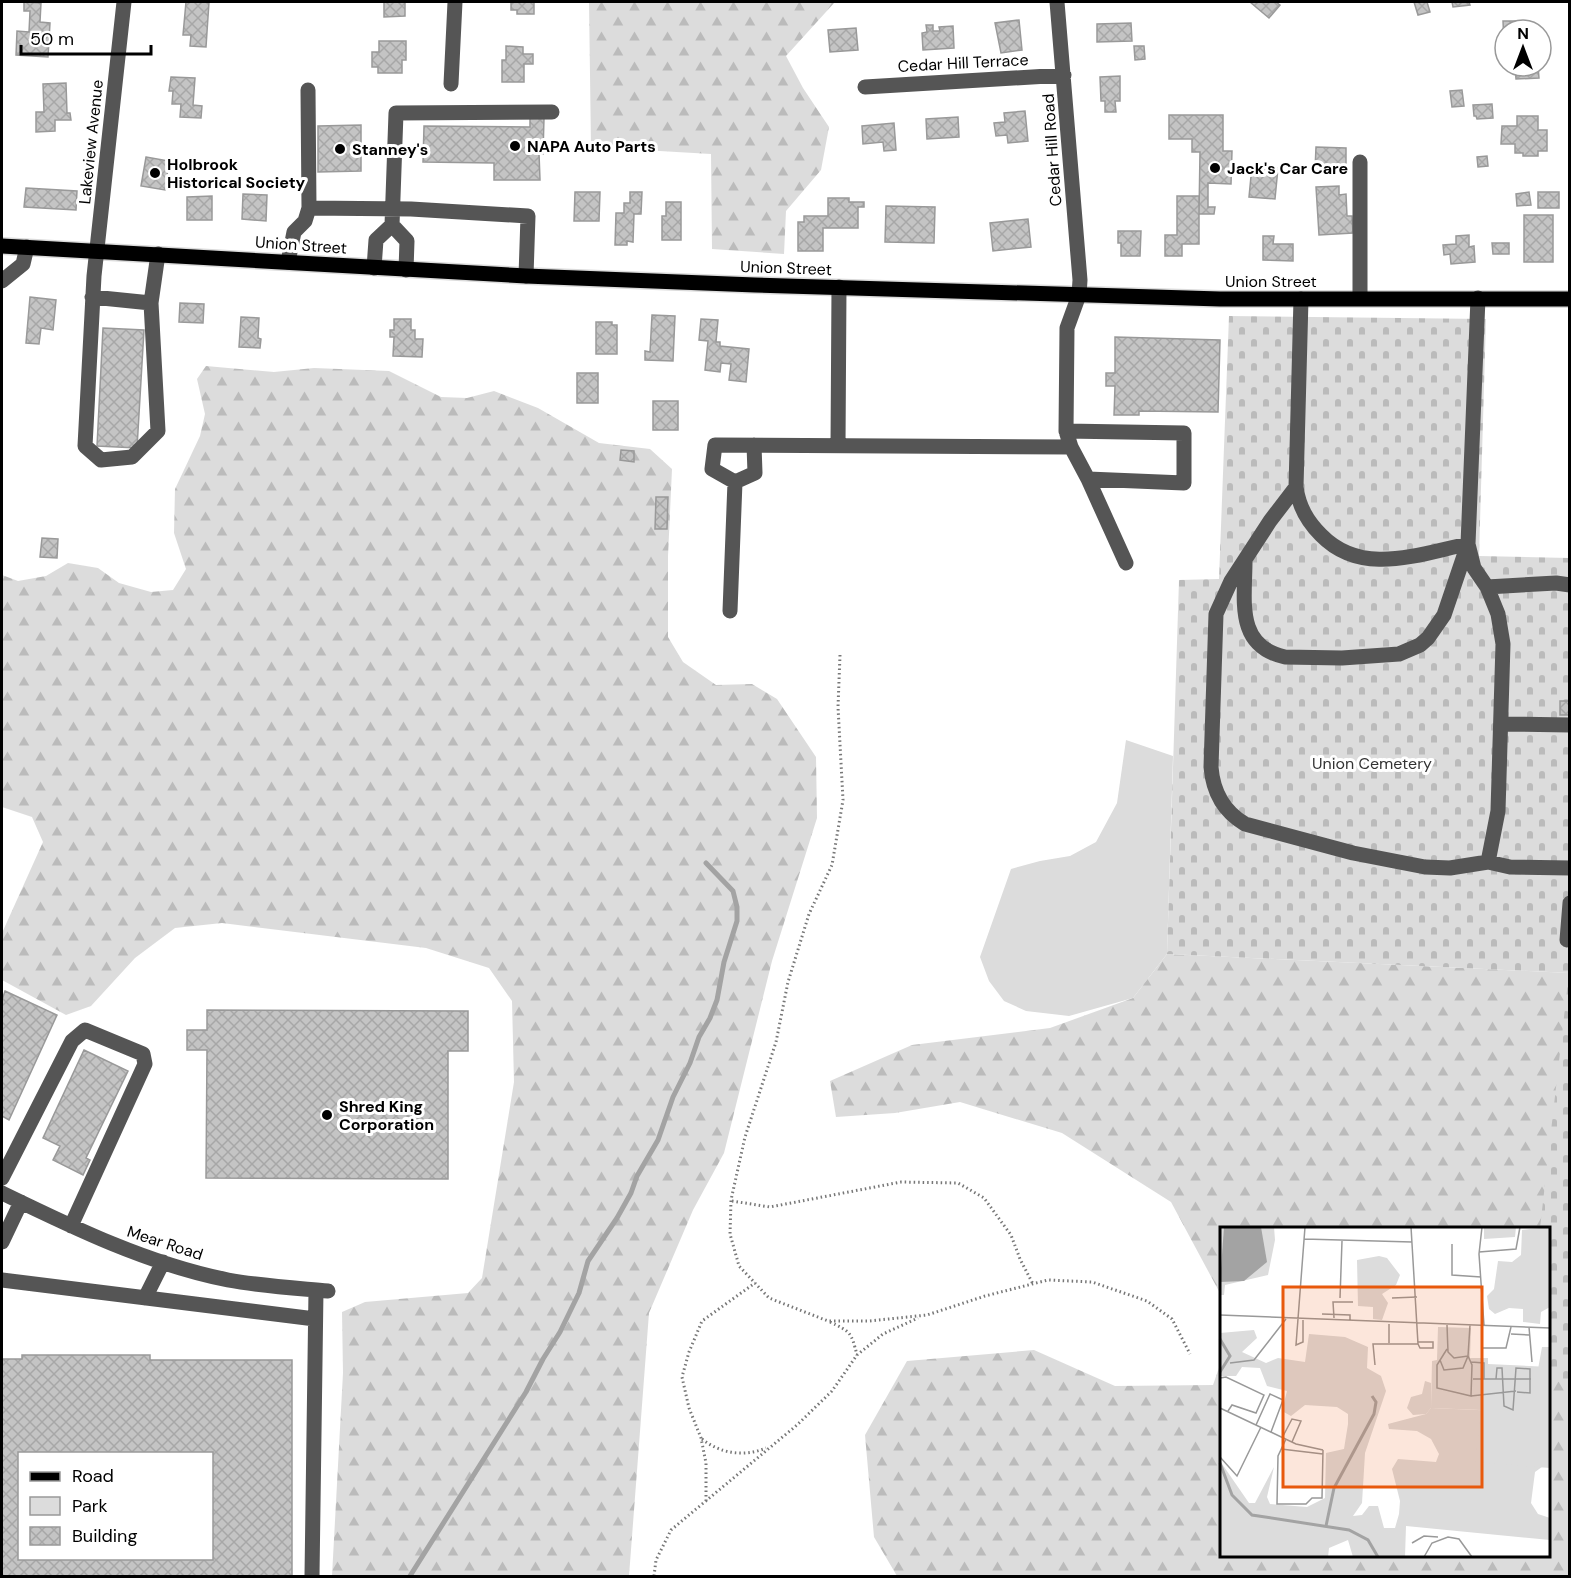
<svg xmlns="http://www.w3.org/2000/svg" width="1571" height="1578" font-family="'DM Sans',sans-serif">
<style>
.green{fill:#dcdcdc}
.forest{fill:url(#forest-firs)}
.cemetery{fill:url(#cemetery-stones)}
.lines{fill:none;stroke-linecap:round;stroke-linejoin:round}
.stream{stroke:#a3a3a3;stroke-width:5}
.building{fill:url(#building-cross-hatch);stroke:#999;stroke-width:1.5;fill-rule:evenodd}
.major-casing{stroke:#dbdbdb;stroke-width:18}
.path{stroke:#777;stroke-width:3;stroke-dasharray:1.5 3;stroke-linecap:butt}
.minor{stroke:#555;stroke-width:15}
.major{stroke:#000;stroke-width:15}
.poi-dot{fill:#000;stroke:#fff;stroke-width:2}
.labels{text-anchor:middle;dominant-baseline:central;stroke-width:6;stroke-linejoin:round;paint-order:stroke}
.street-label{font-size:16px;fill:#000;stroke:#fff}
.poi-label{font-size:16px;font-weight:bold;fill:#000;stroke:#fff;text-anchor:start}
.park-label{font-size:16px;fill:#333;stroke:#fff}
.inset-river{fill:none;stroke:#a3a3a3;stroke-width:3}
.inset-road{fill:none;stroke:#999;stroke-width:1.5}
.view{fill:#e8590c;fill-opacity:0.15;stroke:#e8590c;stroke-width:3}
.inset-edge{fill:none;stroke:#000;stroke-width:3}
</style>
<defs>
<pattern id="forest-firs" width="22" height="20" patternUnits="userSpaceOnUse" patternTransform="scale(1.5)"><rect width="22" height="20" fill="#dcdcdc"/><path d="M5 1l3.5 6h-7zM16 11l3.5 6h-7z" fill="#bbb"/></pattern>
<pattern id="cemetery-stones" width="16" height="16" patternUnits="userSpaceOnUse" patternTransform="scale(1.5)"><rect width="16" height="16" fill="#dcdcdc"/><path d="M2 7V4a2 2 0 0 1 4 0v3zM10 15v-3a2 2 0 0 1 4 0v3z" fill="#bbb"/></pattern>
<pattern id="building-cross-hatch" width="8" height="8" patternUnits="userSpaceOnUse" patternTransform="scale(1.5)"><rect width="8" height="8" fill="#c4c4c4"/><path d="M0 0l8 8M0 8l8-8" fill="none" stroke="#a7a7a7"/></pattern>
</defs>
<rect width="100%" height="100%" fill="#fff"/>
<!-- green -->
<path class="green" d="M1126 740 1173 756 1167 954 1133 998 1069 1016 1026 1011 1004 1001 989 981 980 957 1011 869 1040 861 1070 856 1096 842 1117 803Z"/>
<!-- forest -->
<path class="forest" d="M589 2H835L786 56 803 88 829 127 821 170 786 211 784 254 712 249 711 154 591 147Z
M206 366 274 372 314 368 389 371 441 397 467 398 494 391 538 408 599 443 650 449 672 469 668 556V637L683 662 716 685 752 684 777 699 816 757 817 818 772 961 724 1153 693 1210 649 1313 629 1576H332L343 1373 342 1312 365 1302 468 1293 482 1278 514 1082 512 1001 489 968 426 948 222 923 175 928 135 958 91 1006 66 1015 2 980V933L43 842 32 817 2 807V575L18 581 46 576 68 563 98 568 119 583 151 592 173 590 186 569 174 533 175 489 200 436 205 414 197 379Z
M1167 954 1569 973V1576H897L874 1537 865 1435 907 1361 1034 1350 1115 1386 1213 1385 1221 1362 1222 1556H1548V1228H1222L1221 1295 1171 1202 1062 1133 960 1102 895 1113 836 1117 830 1081 912 1045 1050 1028 1133 998Z"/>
<!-- cemetery -->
<path class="cemetery" d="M1229 316 1486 319 1479 556 1569 558V1382L1549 1381 1548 1228H1540L1569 973 1167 954 1179 580 1219 579Z"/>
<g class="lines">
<!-- stream -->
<path class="stream" d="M410 1576 526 1392 543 1359 560 1332 579 1293 588 1261 617 1218 631 1193 637 1176 658 1140 673 1097 690 1063 699 1037 710 1018 717 1000 724 962 737 921V907L733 891 706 863"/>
</g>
<!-- building -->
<path class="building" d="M24 2 41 3 40 22 50 23 48 57 16 55 17 31 29 32 30 11H24Z
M186 2H209L206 47 190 46 191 35H183Z
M384 2H405V16L384 17Z
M511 2H534V14H517V10H511Z
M1250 2H1276L1280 5 1269 18Z
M1414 2H1427L1430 12 1418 15Z
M1452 2H1469L1470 5 1453 7Z
M1019 20 1022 50 1001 53 995 23Z
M1503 21H1529V30H1505L1504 43Z
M1131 23 1132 41 1097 42V24Z
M926 25H933V31H940L939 27 953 26 954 48 923 50 922 33 927 32Z
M856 28 858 50 830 52 828 30Z
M379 41H406V60H402V73H378V67H372V52H379Z
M506 46 523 47V54H533V64H524V82H502V60H506Z
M1134 46H1144L1145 59 1135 60Z
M1515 66H1538L1539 78 1516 79Z
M1120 76V101H1115L1116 112H1105V101H1101L1100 77Z
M171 77 195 78 193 105 202 106 201 118 180 117 181 104H172L173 91H169Z
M66 83 67 113H70L71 120H55V131L36 132V112H44L43 84Z
M1462 90 1464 106 1452 107 1450 91Z
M1492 104 1493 118 1477 119 1476 116H1474L1473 105Z
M1025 111 1028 141 1008 143 1007 135 996 136 994 123 1005 122 1004 113Z
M1169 115H1223V151H1232L1231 184 1208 183V207H1215L1214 214H1199L1200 152H1192V139H1169Z
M1517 116H1538V130H1547V151H1538V156H1523V153H1515V144H1501L1502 126H1517Z
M958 117 959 137 927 139 926 119Z
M530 118H544L543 154 539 153 540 180H494V163L423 162 424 126 530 127Z
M894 123 896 150 884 151 883 142 863 144 862 126Z
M361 125V171L318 172V126Z
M1316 147 1346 148V170H1315Z
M1487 156 1488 166 1478 167 1477 157Z
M146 157 169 161 165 190 141 186Z
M1252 166 1278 168 1275 199 1249 197Z
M1339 186V195L1346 194 1347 216H1352L1353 233 1319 235 1316 187Z
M26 188 77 191 76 210 24 207Z
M575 192H600L599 221H574Z
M630 192H642L641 214H634L633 242 627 241V245H615L616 213H624V203H630Z
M1529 192 1531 205 1517 206 1516 194Z
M1538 192H1559V208H1538Z
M243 194 267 195 266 221 242 219Z
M212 196V220H187V197Z
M1177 196H1199V244H1182V256H1165V235H1177Z
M828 198H849V202H864V207H858V228H823V251H798V222H804V216H828Z
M666 202H681V240H662V216H666Z
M886 206 935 207 934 243 885 242Z
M1524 215H1553V262H1524Z
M1028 219 1031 247 993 251 990 223Z
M1118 231H1141L1140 256H1121V243H1118Z
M1469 235V247L1474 246 1475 262 1451 264 1450 254 1444 255 1443 245 1456 244V236Z
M1263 236H1274L1273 244H1293V261L1263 260Z
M1492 243H1509V254H1493Z
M30 297 56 300 53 330 41 328 39 344 26 343Z
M180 303 204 304 203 323 179 322Z
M652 315 675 316 673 361 645 360V351L650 352Z
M241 317 259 318 258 338 261 339 260 348 239 347Z
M394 319H411V330H415V339H423L422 357 393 356 394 337H390V330H394Z
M701 319 718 320 716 342H720V346L749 349 746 382 729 380 731 364 721 363 720 372 705 370 708 341 699 340Z
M596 322H612V325H617V354H596Z
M103 328 144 330 137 448 97 446Z
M1115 337 1220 340 1218 412 1139 411V415H1114L1115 386H1106V373H1115Z
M577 373H598V403H577Z
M653 401H678V430H653Z
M621 450 634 451V462L620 460Z
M656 497H668L667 529H655Z
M42 538 58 539 57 558 40 557Z
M1560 701H1570V715H1560Z
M5 991 57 1015 9 1120 2 1116V1000Z
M207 1010 468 1011V1051H448V1179L206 1178 207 1050H187V1030H207Z
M84 1050 128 1071 86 1158 90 1160 83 1175 53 1160 60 1146 43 1138Z
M22 1355H150V1360H292V1576H2V1359H22ZM20 1454H212V1558H20Z"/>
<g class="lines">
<!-- major casing -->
<g class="major-casing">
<path id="major" d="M2 246 526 276 755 285 1220 299H1570"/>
</g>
<!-- path -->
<path class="path" d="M840 655 838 707 843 800 832 865 809 914 788 982 776 1042 745 1137 731 1200 730 1234 739 1266 769 1298 828 1321H869L927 1315 985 1296 1048 1280 1092 1282 1147 1301 1172 1319 1190 1354
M732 1201 770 1207 901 1182 958 1183 984 1198 1011 1235 1020 1259 1033 1284
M830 1322C851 1332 851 1332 857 1355
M702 1439C721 1454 744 1457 766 1448
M706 1501V1463L701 1438 689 1408 682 1377 689 1352 702 1321 755 1283
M654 1576 656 1560 671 1530 797 1425 832 1391 857 1355 883 1334 918 1318"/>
<!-- minor -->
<path class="minor" d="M124 2 94 276 85 446 101 460 132 457 158 431 151 303 158 254
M451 84 455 2
M865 87 1064 75
M1360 162V298
M309 208 411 209 528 216 526 276
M288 262 294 232 305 221 309 208 308 90
M374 268 376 240 392 225
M406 270 407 241 392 225 396 113 552 112
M2 281 23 264 27 247
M92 297 151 303
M1066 431 1184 433V483L1088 479 1071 447
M838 446 839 287
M1088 479 1126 563
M735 482 755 473 754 445
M1296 487 1270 521 1231 581 1216 614 1211 767C1213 792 1223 811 1245 824L1353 853 1425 867 1450 868 1488 862 1498 811 1503 644 1498 614 1487 587 1474 568 1468 544C1418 554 1362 577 1321 535 1307 521 1299 507 1296 487L1301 299
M1245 561C1245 600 1235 646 1285 657L1342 658 1399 654 1420 645 1428 638 1444 615 1468 544 1478 298
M1487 587 1556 583 1570 585
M730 611 735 482 712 469 715 445 1071 447 1066 431 1067 328 1079 295 1080 280 1057 2
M1501 724 1570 725
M1488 862 1510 867 1570 868
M1567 940 1570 903
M2 1178 72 1041 85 1030 143 1054 145 1064 71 1226
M2 1193C74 1228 148 1264 228 1280 261 1286 295 1288 328 1291
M2 1242 21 1202
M2 1280 315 1319
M145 1298 163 1262
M312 1576 316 1290"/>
<!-- major -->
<use href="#major" class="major"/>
</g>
<!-- markers -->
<g class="poi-dot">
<circle cx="515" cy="146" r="6"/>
<circle cx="340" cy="149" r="6"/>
<circle cx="1215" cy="168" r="6"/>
<circle cx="155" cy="173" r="6"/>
<circle cx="327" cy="1115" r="6"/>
</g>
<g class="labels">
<!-- street labels -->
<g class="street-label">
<text transform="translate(963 63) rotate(-3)">Cedar Hill Terrace</text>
<text transform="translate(91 142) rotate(-84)">Lakeview Avenue</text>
<text transform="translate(1052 150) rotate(-94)">Cedar Hill Road</text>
<text transform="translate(301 245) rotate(4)">Union Street</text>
<text transform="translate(786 268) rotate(2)">Union Street</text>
<text x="1271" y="281">Union Street</text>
<text transform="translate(165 1243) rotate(18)">Mear Road</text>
</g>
<!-- poi labels -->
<g class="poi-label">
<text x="527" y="146">NAPA Auto Parts</text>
<text x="352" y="149">Stanney's</text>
<text x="167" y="164">Holbrook<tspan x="167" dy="18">Historical Society</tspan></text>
<text x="1227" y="168">Jack's Car Care</text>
<text x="339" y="1106">Shred King<tspan x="339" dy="18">Corporation</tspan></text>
</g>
<!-- park labels -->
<g class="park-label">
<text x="1372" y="763">Union Cemetery</text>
</g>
</g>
<!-- overview -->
<g transform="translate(1220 1227)">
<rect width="330" height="330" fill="#fff"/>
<path d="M205 154 211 156V181L206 187 193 188 187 181 191 170 202 167Z" fill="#dcdcdc"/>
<path d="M264 0H296L295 10 264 12ZM330 0V80L321 85 320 97 303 95V82L289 81 275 87 269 82 267 69 274 62 278 34 292 35 301 28 302 3ZM159 29 167 31 180 48 176 58 162 67 168 76 162 93 153 92V80L138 79 137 33ZM34 103 37 111 22 125 46 136 58 131 85 135 89 107 125 110 148 120 147 141 161 149 166 164 145 226 142 276 133 289 142 288 149 279H158L164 301H175L179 287 180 274 172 242 178 232 216 235 219 227 211 212 197 204 169 202 168 197 206 187 211 181 280 184 309 192 322 120H330V241L326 237 315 245 311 276 318 287 330 291V313L186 299 185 330H133L128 313 109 321 108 330H0V234L29 276H35L54 240 47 270 50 277 87 280 105 271 106 226 124 222 128 197V187L117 180 85 178 71 189 62 184 67 164 47 159 40 141 22 140 16 149H0V106Z" fill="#dcdcdc"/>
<path d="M218 100 251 101 250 131H268V137L330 140V241L255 235 261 183 211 181 212 134 217 133Z" fill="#dcdcdc"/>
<path d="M0 0H54L55 13 48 48 5 58 4 68H0Z" fill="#dcdcdc"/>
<path d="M4 0H41L47 35 24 54 0 55Z" fill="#a3a3a3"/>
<path class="inset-river" d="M0 112 10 129 0 145M0 236 12 268 32 288 129 303 148 313 158 330M106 299 114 261 154 187 156 175 152 169"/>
<path class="inset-road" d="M262 0 259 27 264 98M84 12 192 15M232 17V48L261 50M259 25 296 22 300 0M120 71 122 14M172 71 197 70M102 87 130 88V94M0 88 330 101M114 91 113 75H133M83 93V115L76 118 85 0M309 100 312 135M291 107 309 108M169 116V97M198 117 200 121H213V115H198M263 121H286L291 100M227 122 217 138V161L251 169 252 138 248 129 234 131 228 125 227 98M220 133 224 143 243 141 248 129 250 98M251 135 264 136V152M10 136 34 133 66 92M155 138 153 117H198L191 0M0 151 6 150 44 168 36 186 12 178 8 184M253 152H311M276 152 277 141H282L284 179 293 183 296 141 310 142V166L297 165M251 169 296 164M0 181 76 217 103 223M36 198 50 167 63 173 51 205M62 211 72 192 81 194 72 215M66 212 58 229 57 277H86L92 271H102L103 223M61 222 103 227M0 230 17 249 41 200M192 316 204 309 218 310M204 330 212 316 228 310 239 312 252 330"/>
<path class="view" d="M63 60H262V260H63Z"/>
<rect width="330" height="330" class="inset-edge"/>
</g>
<!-- border -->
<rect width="1571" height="1578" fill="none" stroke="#000000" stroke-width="6"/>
<!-- legend -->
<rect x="18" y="1452" width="195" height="108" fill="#ffffff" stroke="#999999" stroke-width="1.5"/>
<rect x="30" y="1472" width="30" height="9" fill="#000000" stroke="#999999" stroke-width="1.5"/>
<text x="72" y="1482" font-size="18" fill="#000000">Road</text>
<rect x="30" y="1497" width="30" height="18" fill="#dcdcdc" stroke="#999999" stroke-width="1.5"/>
<text x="72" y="1512" font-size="18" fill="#000000">Park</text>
<rect x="30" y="1527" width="30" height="18" fill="url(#building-cross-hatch)" stroke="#999999" stroke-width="1.5"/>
<text x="72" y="1542" font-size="18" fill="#000000">Building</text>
<!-- north arrow -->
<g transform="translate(1523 48)"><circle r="28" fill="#ffffff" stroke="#999999" stroke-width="1.5"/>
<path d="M0-4.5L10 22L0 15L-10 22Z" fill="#000000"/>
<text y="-9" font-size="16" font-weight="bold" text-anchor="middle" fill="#000000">N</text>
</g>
<!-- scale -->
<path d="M21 45v9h130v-9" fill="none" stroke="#000000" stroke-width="3"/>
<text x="30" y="45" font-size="18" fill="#000000" stroke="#ffffff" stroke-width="4.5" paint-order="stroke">50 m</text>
</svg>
